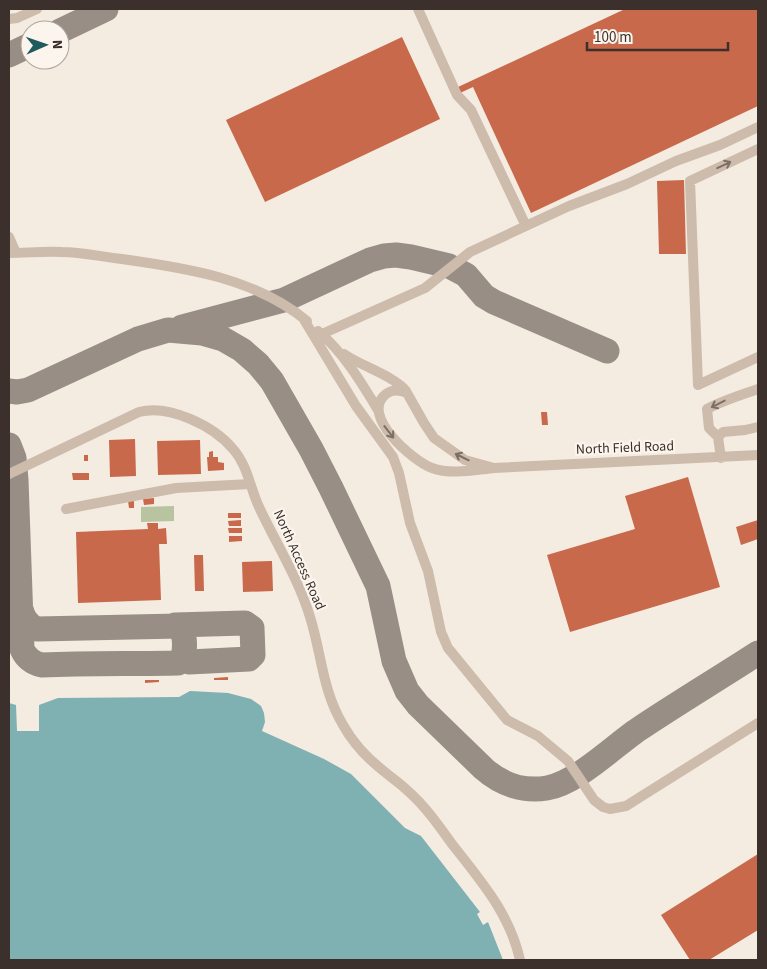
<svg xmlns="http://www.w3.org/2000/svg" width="767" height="969" font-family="'Source Sans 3',sans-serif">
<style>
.green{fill:#b8c4a0}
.water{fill:#7fb0b2}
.pier{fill:#f4ebe1}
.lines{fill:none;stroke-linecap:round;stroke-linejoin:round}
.taxiway{stroke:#988e86;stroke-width:25}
.building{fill:#c8694b}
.minor{stroke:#cdbbac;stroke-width:10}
.oneway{stroke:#7d6f65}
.labels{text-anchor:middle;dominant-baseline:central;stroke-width:4.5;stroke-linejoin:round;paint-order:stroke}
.street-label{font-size:14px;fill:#3b302b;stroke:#fbf5ee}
</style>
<rect width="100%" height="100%" fill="#f4ebe1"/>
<!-- green -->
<path class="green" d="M174 506V521L141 522V507Z"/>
<!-- water -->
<path class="water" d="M246 687 267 702V720L393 792 486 909 511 960H9V695L16 696Z"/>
<!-- pier -->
<path class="pier" d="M183 684 246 685 253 688 269 701 271 707 270 712 272 713 270 718 350 762 394 790 416 812 488 908 505 934 514 960H503L488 922 483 925 477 914 480 912 421 836 405 828 351 774 324 759 262 731 265 722 264 713 261 706 251 699 228 693 190 691 179 697 58 698 39 705V731H17L16 705 9 703V692L36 695 38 691 175 689Z"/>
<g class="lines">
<!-- taxiway -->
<path class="taxiway" d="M60 31 106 9
M9 55 30 45
M182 327 284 300 370 260 384 256 396 255 411 257 449 266 466 275 484 296 494 302 607 351
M9 391 17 392 28 390 138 339 168 330 202 333 223 339 242 350 258 364 272 381 311 449 331 488 378 586 394 661 407 691 418 705 484 769C501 784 523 792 547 788 576 783 612 748 636 731 676 704 718 679 758 653
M9 445 14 458 16 480 22 649C26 658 32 663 42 665 88 663 133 664 178 663 187 658 186 632 179 626L37 629C27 625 23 618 21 609
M175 625 245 623 252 628 253 655 249 659 189 662 184 657"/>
</g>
<!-- building -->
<path class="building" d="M625 9H758V106L531 213 473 87 460 93 458 87Z
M402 37 440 119 265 202 226 120Z
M684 180 686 254H659L657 181Z
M541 412H547L548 425H542Z
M135 439 136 476 110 477 109 440Z
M200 440 201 474 158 475 157 441Z
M213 451V457H218V462L224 463V470L208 471 207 457H209V452Z
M84 455H88V461H84Z
M72 473H89V480H73Z
M688 477 720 587 570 632 547 555 635 529 625 496Z
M154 498V504L144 505 143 499Z
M128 501H134V508H129Z
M228 513H241V518H228Z
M241 520V526H229L228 521Z
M758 520V539L741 545 736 527Z
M147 523H158V529L166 528 167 544H159L161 600 78 603 76 532 148 529Z
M228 528H242V533H229Z
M229 536H242V541L229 542Z
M194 555H203L204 591H195Z
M272 561 273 591 243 592 242 562Z
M228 677V680H214V678Z
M145 680H159V682L145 683Z
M758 854V930L709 960H690L661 915Z"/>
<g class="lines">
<!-- minor -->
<path class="minor" d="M418 9 457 95 471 110 526 226
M9 19 17 18 37 9
M758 149 690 181 698 385 758 357
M9 237 16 253
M9 253C26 253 44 251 62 252 82 252 102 257 122 259 186 268 255 278 307 321
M303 318 356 406 393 457 399 473 410 523 428 571 441 632 448 648 507 720 538 736 568 761 594 800 603 807 610 809 626 806 758 723
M318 331C343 352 361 382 378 410
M322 334 425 288 470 252 569 206 627 184 676 161 720 145 758 127
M344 354C361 366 396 377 406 391
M718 437 709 428 707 409C724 400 741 395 758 389
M721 458 718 437 723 432 745 430 758 427
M494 468 465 460 434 438 424 423 407 393C400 390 392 389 386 394 359 415 413 461 432 468 451 475 474 470 494 468L758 455
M9 474 139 412C169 404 214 426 233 449 248 466 250 488 259 507 276 543 299 580 310 617 322 655 322 690 343 725 352 741 365 756 380 768 389 776 400 783 409 792 426 807 439 826 452 844 481 881 510 914 520 960
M66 509 176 488 250 484"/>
</g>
<!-- one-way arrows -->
<defs><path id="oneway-shaft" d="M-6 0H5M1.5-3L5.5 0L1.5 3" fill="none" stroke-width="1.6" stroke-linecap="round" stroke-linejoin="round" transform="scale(1.25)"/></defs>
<g class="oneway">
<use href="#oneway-shaft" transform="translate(724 165) rotate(-25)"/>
<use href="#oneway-shaft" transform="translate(718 404) rotate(153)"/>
<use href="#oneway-shaft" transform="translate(389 432) rotate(52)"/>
<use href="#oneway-shaft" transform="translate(462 457) rotate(-154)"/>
</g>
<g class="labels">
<!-- street labels -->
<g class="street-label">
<text transform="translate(625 448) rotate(-2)">North Field Road</text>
<text transform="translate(299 560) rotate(66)">North Access Road</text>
</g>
</g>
<!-- border -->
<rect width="767" height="969" fill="none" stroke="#3b302b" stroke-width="20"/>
<!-- north arrow -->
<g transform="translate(45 45) rotate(88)"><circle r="24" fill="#fbf5ee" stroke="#aea6a0"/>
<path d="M0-4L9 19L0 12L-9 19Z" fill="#1f5a5e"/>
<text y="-8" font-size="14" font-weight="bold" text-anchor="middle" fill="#3b302b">N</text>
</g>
<!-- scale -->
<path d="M587 42v8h141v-8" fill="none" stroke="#3b302b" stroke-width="2.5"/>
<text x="594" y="42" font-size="15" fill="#3b302b" stroke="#fbf5ee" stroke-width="4" paint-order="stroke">100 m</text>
</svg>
